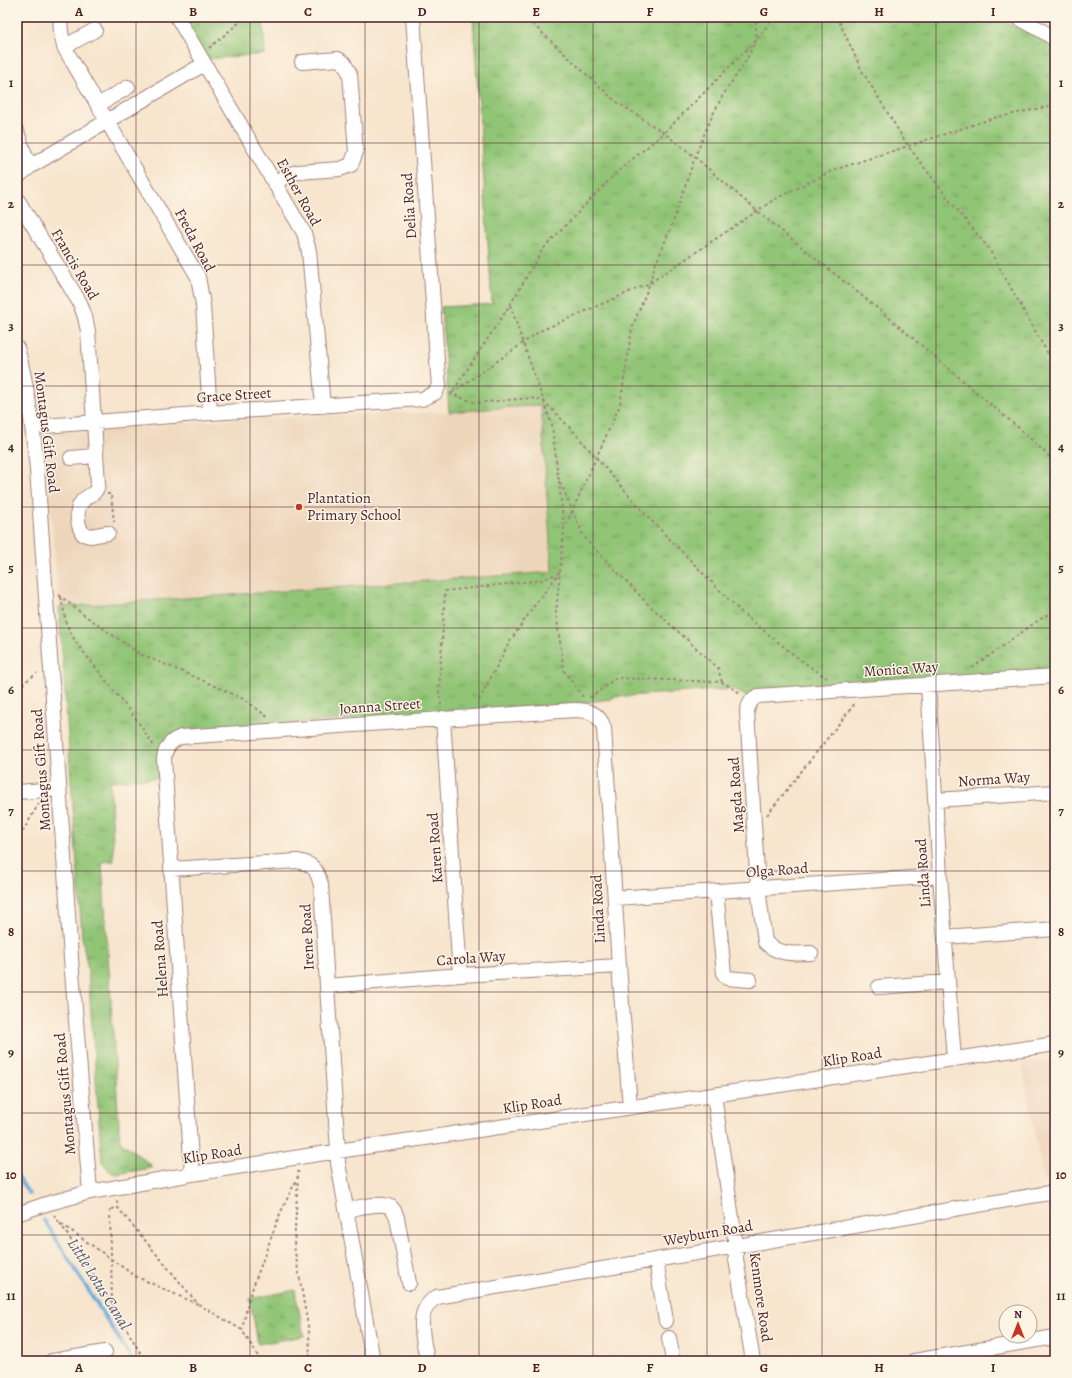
<svg xmlns="http://www.w3.org/2000/svg" width="1072" height="1378" font-family="Alegreya,serif">
<style>
.built{fill:#eed6bb}
.grass{fill:url(#grass-tufts);stroke:#6e7250}
.lines{fill:none;stroke-linecap:round;stroke-linejoin:round}
.stream{stroke:#64a8d9;stroke-width:3.5}
.minor-casing{stroke:#a0827c;stroke-width:16}
.path{stroke:#a0827c;stroke-width:2;stroke-dasharray:3 3;stroke-linecap:butt}
.minor{stroke:#fff;stroke-width:14}
.grid{fill:none;stroke:#4a1f2b;stroke-width:1;stroke-opacity:0.55}
.poi-dot{fill:#c8321e;stroke:#fcf5e5;stroke-width:1.5}
.labels{text-anchor:middle;dominant-baseline:central;stroke-width:3;stroke-linejoin:round;paint-order:stroke}
.street-label{font-size:15px;fill:#4a1f2b;stroke:#fcf5e5}
.poi-label{font-size:15px;fill:#4a1f2b;stroke:#fcf5e5;text-anchor:start}
.water-label{font-size:16px;font-style:italic;fill:#545671;stroke:#fcf5e5}
.neatline{fill:none;stroke:#4a1f2b;stroke-width:1.5}
.grid-label{font-size:13px;text-anchor:middle;font-weight:bold;fill:#4a1f2b}
</style>
<defs>
<pattern id="grass-tufts" width="24" height="20" patternUnits="userSpaceOnUse"><rect width="24" height="20" fill="#91c576"/><path d="M3 7l-1-3M5 7V3M7 7l1-3M15 17l-1-3M17 17v-4M19 17l1-3" fill="none" stroke="#789f61"/></pattern>
</defs>
<rect width="100%" height="100%" fill="#fcf5e5"/>
<filter id="ink" filterUnits="userSpaceOnUse"><feTurbulence type="fractalNoise" baseFrequency=".025" numOctaves="2"/><feDisplacementMap in="SourceGraphic" scale="8" xChannelSelector="R" yChannelSelector="G"/><feConvolveMatrix kernelMatrix="1 2 1 2 8 2 1 2 1" color-interpolation-filters="sRGB"/></filter>
<filter id="wash" filterUnits="userSpaceOnUse"><feTurbulence type="fractalNoise" baseFrequency=".012" numOctaves="4" result="noise"/><feDisplacementMap in="SourceGraphic" scale="16" xChannelSelector="R" yChannelSelector="G"/><feGaussianBlur stdDeviation="0.9" result="paint"/><feColorMatrix in="noise" values="0 0 0 0 0 0 0 0 0 0 0 0 0 0 0 0 0 1.4 0 .05"/><feComposite in="paint" operator="in"/></filter>
<g filter="url(#wash)">
<rect width="100%" height="100%" fill="#f7e5cd"/>
<!-- built -->
<path class="built" d="M541 404 552 573 59 607 45 442 56 431 294 416 449 412Z
M1055 1059V1182L1044 1183 1022 1063Z"/>
<!-- grass -->
<path class="grass" d="M182 17H263L265 54 207 59Z
M473 17H994L1036 36 1055 50V672L749 698 733 689 612 697V699L562 705 181 731 159 778 110 781 114 861 102 862 120 1141 151 1165V1168L116 1174C106 1171 108 1167 102 1162L88 971 82 937 59 607 552 572 541 405 449 412 441 307 492 304Z
M295 1290 304 1336 258 1344 250 1299Z"/>
<g class="lines">
<!-- stream -->
<path class="stream" d="M17 1175 29 1194
M44 1220 133 1361"/>
</g>
</g>
<g filter="url(#ink)">
<g class="lines">
<!-- minor casing -->
<g class="minor-casing">
<path id="minor" d="M60 17 61 32 64 47 198 277 203 305 210 413
M177 17 304 233 309 251 323 406
M1017 17 1039 29 1055 39
M64 47 95 30
M98 105 128 87
M17 132 25 155 31 166
M17 177 31 166 204 64
M275 183 289 174 298 172 340 169 351 165 356 152 350 74 344 63 338 59 302 62
M17 199 80 303 85 317 88 331 98 484C96 497 86 494 81 503 75 511 78 527 83 534L90 536 108 533
M17 348C28 387 33 428 37 469L72 972 90 1192
M32 427 210 413 422 399 435 393 439 385 438 375 413 17
M71 458 95 456
M928 685 940 876 954 1059
M443 718 460 975
M17 792 59 789
M936 800 1055 792
M171 869 297 861C314 864 317 870 321 885L327 986 338 1151V1163L373 1361
M716 891 724 974 727 978 750 980
M615 898 940 876
M945 937 1055 929
M811 953C793 954 778 955 765 942L758 888 747 711C749 704 751 699 758 696L1055 676
M327 986 460 975 619 966
M879 987 948 982
M714 1095 736 1246V1259L753 1361
M192 1174 164 759C165 748 170 741 181 737L574 710C589 710 599 713 604 728L619 966 630 1107
M346 1210C357 1208 381 1201 391 1207 394 1210 396 1214 397 1218L409 1283
M17 1214 46 1204 90 1192 192 1174 338 1151 1055 1044
M656 1260 666 1321
M669 1338 673 1361
M52 1361 105 1352
M427 1361C424 1340 413 1310 437 1297L1055 1192
M914 1361 1055 1337"/>
</g>
<!-- path -->
<path class="path" d="M523 17 537 28 614 100 664 133 695 157 757 211 882 312 1021 430 1055 462
M774 17 756 40 664 133 617 172 543 249 510 305 451 394 476 403 531 398 544 401 574 432 647 516 741 612 799 659 827 678
M836 17 838 19 862 71 908 146 950 201 989 249 1047 352 1055 362
M209 48 246 17
M510 305 552 425 558 477
M452 393 540 331 650 283 775 199 834 170 994 118 1055 105
M558 477 583 535 591 545 648 604 718 668 722 682
M559 481 564 528
M107 494H111L114 522
M59 595 84 615 140 654 195 677 245 700 269 718
M61 597 66 623 75 641 137 720 154 746
M972 668 1036 622 1055 610
M17 688 37 673
M583 697 564 671 556 613 564 529 620 405 632 328 650 283 653 271 673 222 695 157 711 118 723 95 746 61 756 40V17
M590 698 616 678 722 682 742 694
M441 705 439 692 445 591 542 580 559 573 534 606 509 643 477 704
M767 815 856 702
M17 842 39 803
M298 1176 294 1246 309 1332 310 1361
M117 1201 118 1208 198 1304 242 1330
M54 1215 59 1222 135 1276 197 1304
M60 1223 112 1304 145 1361
M112 1303 110 1209 118 1208
M261 1361 242 1330 249 1298 279 1216 299 1174 298 1171"/>
<!-- minor -->
<use href="#minor" class="minor"/>
</g>
</g>
<!-- grid -->
<path class="grid" d="M136 17V1361M250 17V1361M365 17V1361M479 17V1361M593 17V1361M707 17V1361M822 17V1361M936 17V1361M17 143H1055M17 265H1055M17 386H1055M17 507H1055M17 628H1055M17 750H1055M17 871H1055M17 992H1055M17 1113H1055M17 1235H1055"/>
<!-- markers -->
<circle class="poi-dot" cx="299" cy="507" r="4"/>
<g class="labels">
<!-- street labels -->
<g class="street-label">
<text transform="translate(299 192) rotate(61)">Esther Road</text>
<text transform="translate(409 206) rotate(-94)">Delia Road</text>
<text transform="translate(195 240) rotate(62)">Freda Road</text>
<text transform="translate(75 264) rotate(60)">Francis Road</text>
<text transform="translate(234 395) rotate(-4)">Grace Street</text>
<text transform="translate(47 432) rotate(83)">Montagus Gift Road</text>
<text transform="translate(901 669) rotate(-4)">Monica Way</text>
<text transform="translate(380 706) rotate(-4)">Joanna Street</text>
<text transform="translate(41 770) rotate(-94)">Montagus Gift Road</text>
<text transform="translate(994 779) rotate(-4)">Norma Way</text>
<text transform="translate(736 795) rotate(-94)">Magda Road</text>
<text transform="translate(435 848) rotate(-94)">Karen Road</text>
<text transform="translate(777 870) rotate(-4)">Olga Road</text>
<text transform="translate(923 873) rotate(-94)">Linda Road</text>
<text transform="translate(598 909) rotate(-93)">Linda Road</text>
<text transform="translate(307 937) rotate(-93)">Irene Road</text>
<text transform="translate(471 958) rotate(-4)">Carola Way</text>
<text transform="translate(160 959) rotate(-94)">Helena Road</text>
<text transform="translate(852 1057) rotate(-9)">Klip Road</text>
<text transform="translate(65 1094) rotate(-95)">Montagus Gift Road</text>
<text transform="translate(532 1104) rotate(-9)">Klip Road</text>
<text transform="translate(212 1154) rotate(-9)">Klip Road</text>
<text transform="translate(708 1233) rotate(-10)">Weyburn Road</text>
<text transform="translate(761 1297) rotate(82)">Kenmore Road</text>
</g>
<!-- poi labels -->
<g class="poi-label">
<text x="307" y="498">Plantation<tspan x="307" dy="17">Primary School</tspan></text>
</g>
<!-- water labels -->
<g class="water-label">
<text transform="translate(99 1284) rotate(58)">Little Lotus Canal</text>
</g>
</g>
<!-- margin -->
<rect width="1072" height="1378" fill="none" stroke="#fcf5e5" stroke-width="44"/>
<!-- north arrow -->
<g transform="translate(1018 1324)"><circle r="19" fill="#fcf5e5" stroke="#b59f9b"/>
<path d="M0-3L7 15L0 10L-7 15Z" fill="#c8321e"/>
<text y="-6" font-size="11" font-weight="bold" text-anchor="middle" fill="#4a1f2b">N</text>
</g>
<rect x="22" y="22" width="1028" height="1334" class="neatline"/>
<g class="grid-label">
<text x="79" y="16">A</text>
<text x="193" y="16">B</text>
<text x="308" y="16">C</text>
<text x="422" y="16">D</text>
<text x="536" y="16">E</text>
<text x="650" y="16">F</text>
<text x="764" y="16">G</text>
<text x="879" y="16">H</text>
<text x="993" y="16">I</text>
<text x="11" y="87">1</text>
<text x="1061" y="87">1</text>
<text x="11" y="208">2</text>
<text x="1061" y="208">2</text>
<text x="11" y="330">3</text>
<text x="1061" y="330">3</text>
<text x="11" y="451">4</text>
<text x="1061" y="451">4</text>
<text x="11" y="572">5</text>
<text x="1061" y="572">5</text>
<text x="11" y="694">6</text>
<text x="1061" y="694">6</text>
<text x="11" y="815">7</text>
<text x="1061" y="815">7</text>
<text x="11" y="936">8</text>
<text x="1061" y="936">8</text>
<text x="11" y="1057">9</text>
<text x="1061" y="1057">9</text>
<text x="11" y="1179">10</text>
<text x="1061" y="1179">10</text>
<text x="11" y="1300">11</text>
<text x="1061" y="1300">11</text>
<text x="79" y="1372">A</text>
<text x="193" y="1372">B</text>
<text x="308" y="1372">C</text>
<text x="422" y="1372">D</text>
<text x="536" y="1372">E</text>
<text x="650" y="1372">F</text>
<text x="764" y="1372">G</text>
<text x="879" y="1372">H</text>
<text x="993" y="1372">I</text>
</g>
</svg>
